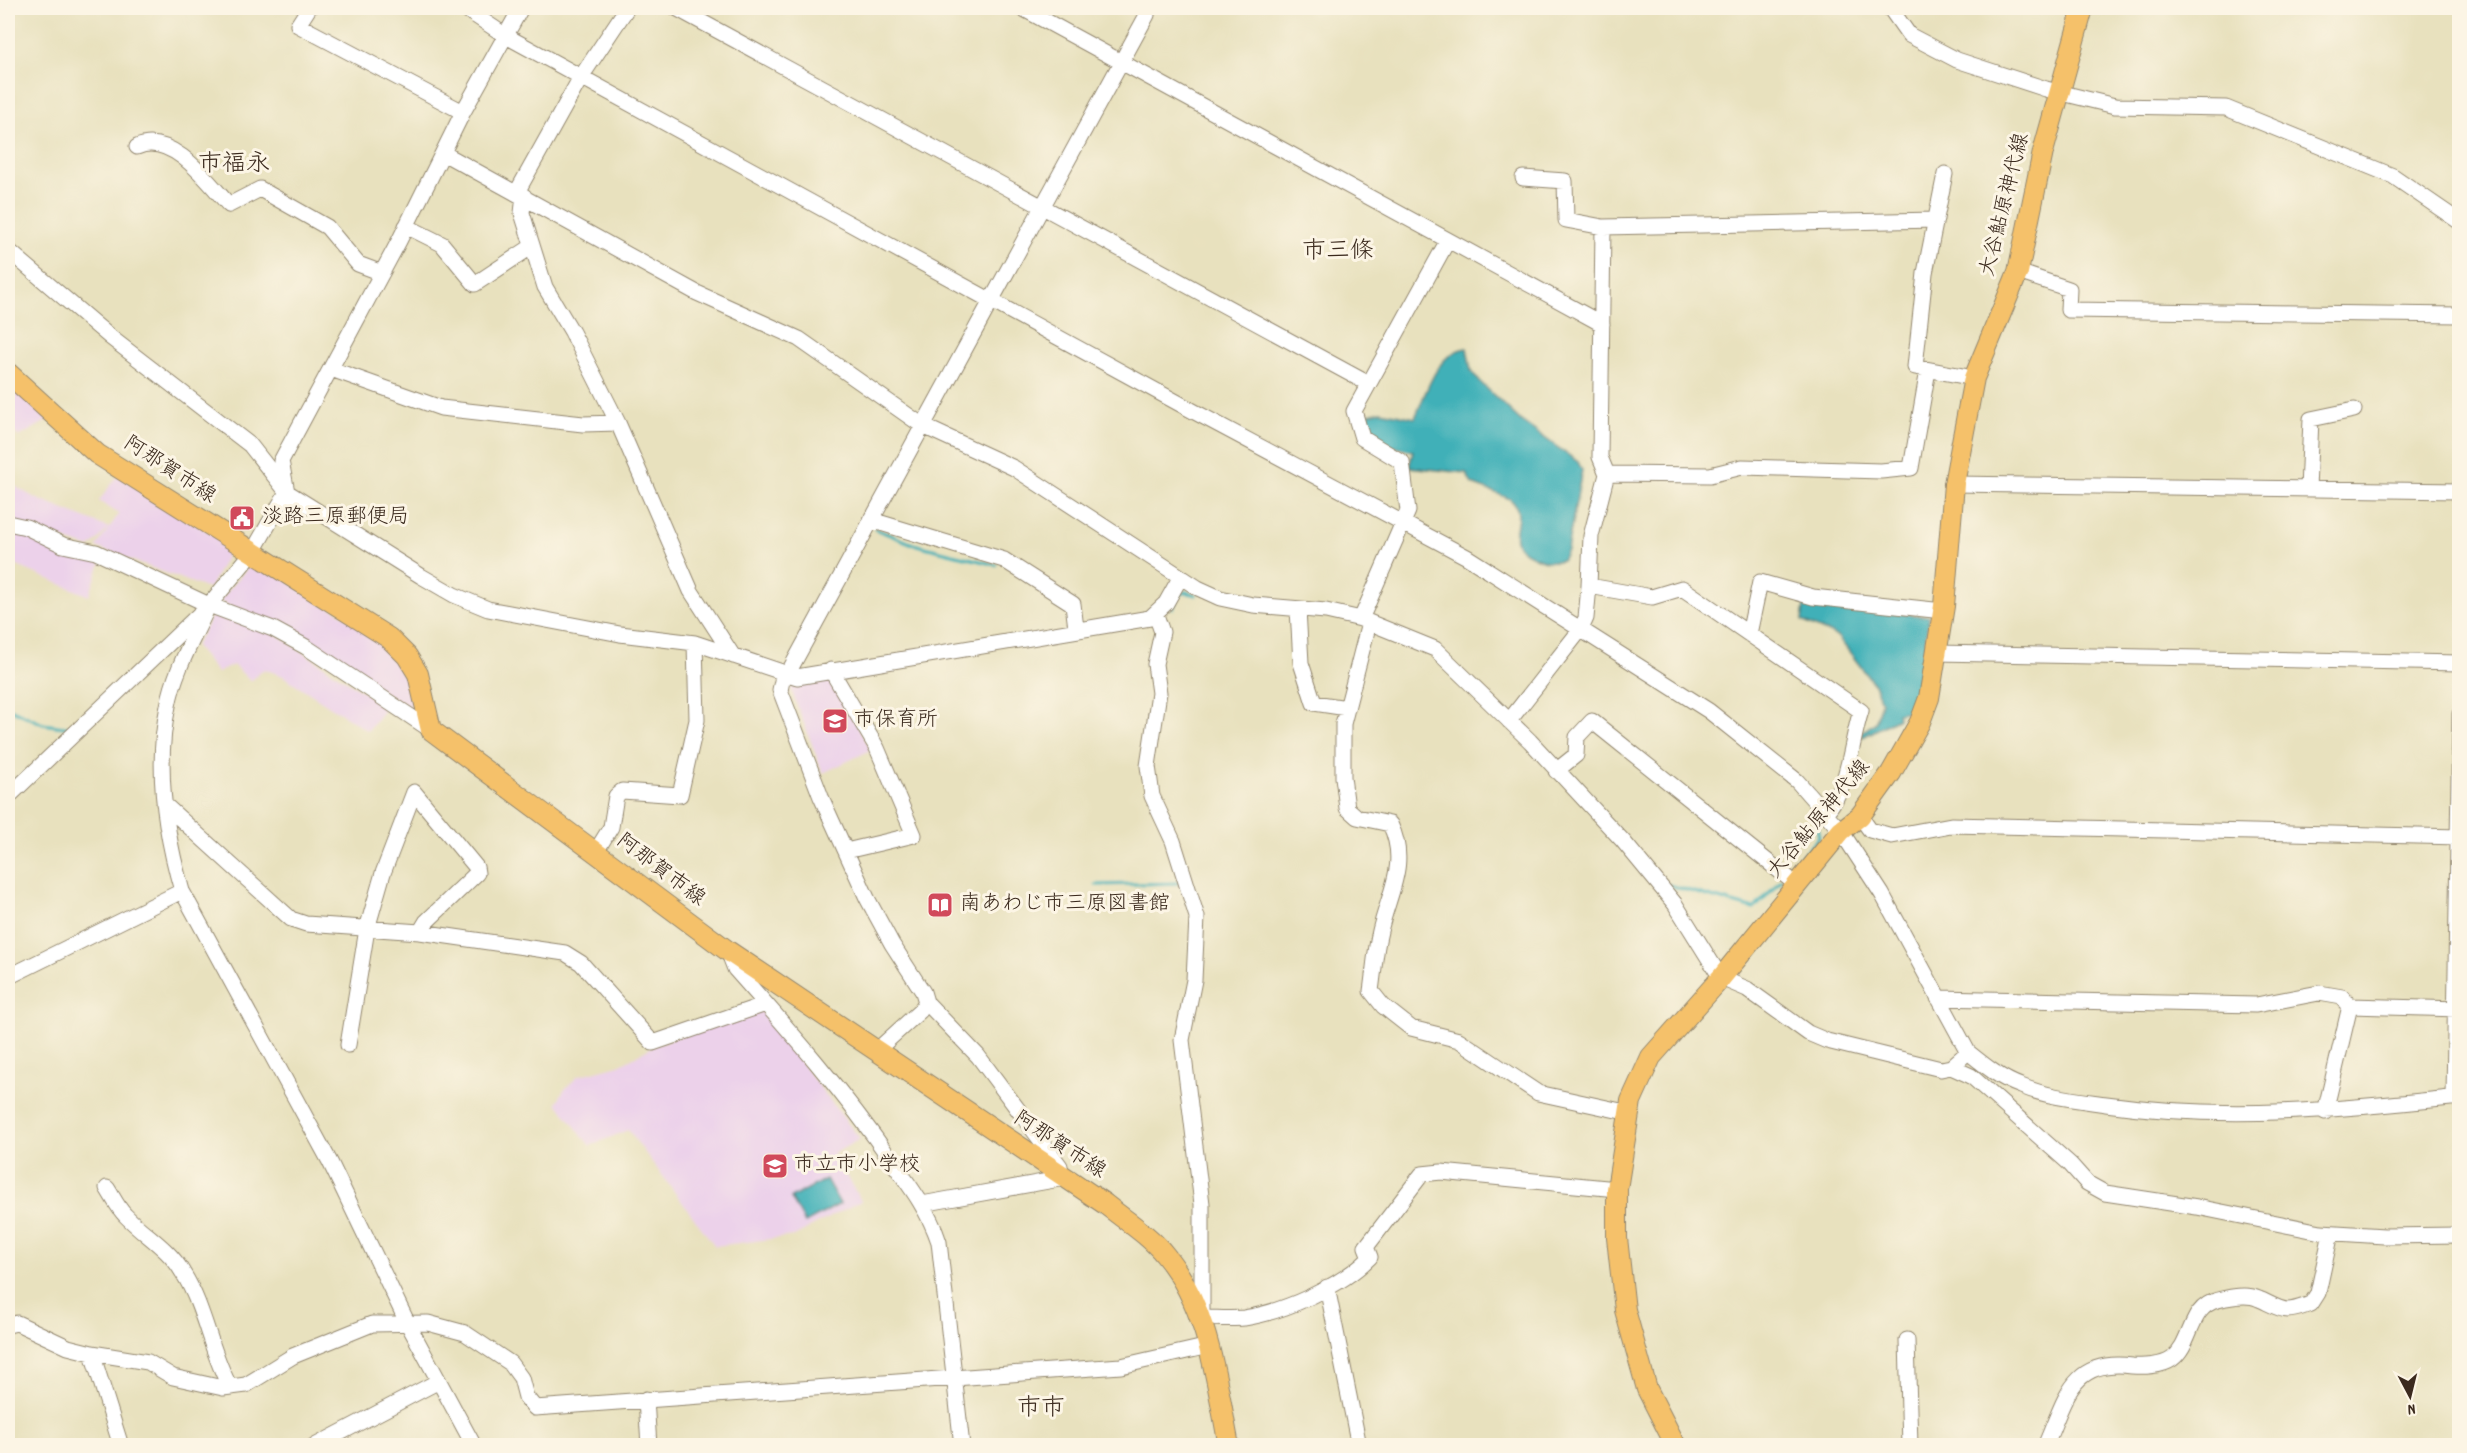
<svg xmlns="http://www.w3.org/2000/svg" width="2467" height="1453" font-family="Dekko,'Klee One',sans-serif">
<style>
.built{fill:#ecd1ea}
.water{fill:#40b0b8;stroke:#3e6d6b;stroke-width:1.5}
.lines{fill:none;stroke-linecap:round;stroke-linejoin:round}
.stream{stroke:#40b0b8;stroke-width:3}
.minor-casing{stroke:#92866e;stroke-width:17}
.major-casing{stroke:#92866e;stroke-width:22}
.minor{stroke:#fff;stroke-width:15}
.major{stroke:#f5c16b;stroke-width:20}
.labels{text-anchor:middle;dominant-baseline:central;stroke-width:6;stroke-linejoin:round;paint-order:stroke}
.street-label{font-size:21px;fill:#3b2a1e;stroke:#fcf5e5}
.poi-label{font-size:21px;fill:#3b2a1e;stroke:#fcf5e5;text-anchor:start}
.quarter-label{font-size:24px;fill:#3b2a1e;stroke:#fcf5e5}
</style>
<rect width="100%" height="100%" fill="#fcf5e5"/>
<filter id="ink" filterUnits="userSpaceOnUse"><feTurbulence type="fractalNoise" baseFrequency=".0167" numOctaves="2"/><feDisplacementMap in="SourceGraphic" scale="12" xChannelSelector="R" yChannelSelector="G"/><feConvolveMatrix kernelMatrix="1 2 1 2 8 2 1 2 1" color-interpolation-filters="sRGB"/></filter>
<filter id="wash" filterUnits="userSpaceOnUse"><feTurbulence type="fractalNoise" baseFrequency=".008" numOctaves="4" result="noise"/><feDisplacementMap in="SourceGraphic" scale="24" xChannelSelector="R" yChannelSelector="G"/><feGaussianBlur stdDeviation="1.35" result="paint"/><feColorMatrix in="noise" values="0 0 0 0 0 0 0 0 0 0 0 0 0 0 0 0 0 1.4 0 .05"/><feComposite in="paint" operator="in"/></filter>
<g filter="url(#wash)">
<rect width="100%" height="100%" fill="#e8e1be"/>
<!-- built -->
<path class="built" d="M8 379 50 419 19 437 8 427Z
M118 475 232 546 209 589 96 547 109 528 90 548 8 521V482L35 498 109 528 119 514 99 501Z
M8 528 102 560 89 596 8 562Z
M254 560 374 634 409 671 418 701 410 707 220 601Z
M215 611 271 631 386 707 368 731 283 676 264 669 251 681 233 665 217 673 195 646Z
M829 676 871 750 823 773 791 690 792 683Z
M759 1009 860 1139 833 1154 861 1201 794 1236 715 1246 628 1130 590 1146 557 1103 563 1091 578 1076 619 1065 658 1044Z"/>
<!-- water -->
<path class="water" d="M1467 348 1471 371 1480 382 1521 421 1578 462 1582 470 1567 550 1562 560C1549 563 1543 561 1531 555 1498 540 1531 518 1511 500 1508 497 1479 487 1472 484L1466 473 1409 467 1413 451 1390 446 1365 427V415L1381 411 1415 418C1426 394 1436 352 1467 348Z
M1805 600 1828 608 1929 616 1916 710 1897 713 1898 718 1863 737 1861 733 1876 722 1881 701 1874 684 1838 637 1802 621Z
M826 1179 840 1204 805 1223 791 1198Z"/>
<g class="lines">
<!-- stream -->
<path class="stream" d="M875 529 913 544 996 565
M1173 608 1177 595 1186 592 1196 595
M8 708 43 724 71 728
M1787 872 1819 837 1815 817
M1096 885 1178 883
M1669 885 1754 909 1781 880"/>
</g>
</g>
<g filter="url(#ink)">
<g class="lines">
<!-- minor casing -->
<g class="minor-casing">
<path id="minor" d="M309 8 298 25 463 112
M464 8 506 36 1193 411 1467 557 1709 711 1797 781 1841 831 1882 894 1968 1052C1984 1065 2001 1079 2021 1086 2047 1097 2078 1100 2106 1104 2226 1121 2340 1110 2460 1097
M676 8 1369 384
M1022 8 1602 324
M1890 8 1909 35 1957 60 2046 89 2115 106 2226 108 2393 176 2460 222
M137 147C172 131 209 183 229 205L260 189 327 227 358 264 382 273
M443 153 697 293 799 339 923 426 1014 468 1198 588 1220 598 1253 605 1326 611 1361 619 1435 649 1530 741 1623 841 1675 904 1721 978 1747 989 1808 1033 1827 1041 1941 1069 1951 1067 1968 1052
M1945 174 1925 273 1915 367 1974 378
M1523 178 1565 181 1566 220 1603 227 1936 220
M517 192 581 77 627 8
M524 196 522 213 545 287 572 332 618 423 691 591 733 656
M406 226 442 244 475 284 531 247
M8 250 110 337 250 445 287 492 421 576 454 595 488 609 620 634 695 643 797 677 1150 618 1166 603 1180 578
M2018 272 2069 289 2068 310 2460 315
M331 369 441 408 583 424 618 423
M1607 474 1710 475 1742 467 1881 471 1911 468 1928 370
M1954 484 2460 491
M2308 489 2311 419 2354 410
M871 520 1004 560 1073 604 1076 628
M8 523 26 527 63 545 96 552 209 605 273 629 306 647 431 730
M1589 586 1591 536 1607 474 1600 457 1603 227
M1298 609 1301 663 1314 703 1347 708
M205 613C191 643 174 673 168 706 155 767 165 832 182 891L330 1162 408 1324 474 1446
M1156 615 1162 632 1155 664 1159 693 1148 766 1152 796 1173 841 1197 917 1194 980 1182 1040 1202 1204V1318C1216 1318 1231 1319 1244 1318 1284 1312 1342 1286 1370 1257L1366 1247 1422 1174 1441 1172 1617 1189
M1361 619 1408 511 1402 462 1362 438 1354 411 1448 240
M1369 623 1343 724V777L1347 808 1357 817 1390 824C1409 863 1389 892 1380 931 1375 951 1374 971 1371 991L1383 1006 1411 1028 1459 1040 1538 1093 1630 1113
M1749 634 1760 582 1813 597 1943 611
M1937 653 2460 663
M831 670 877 748 914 835 846 851
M1509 721 1581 629 1586 618 1589 586 1652 597 1682 588 1861 711C1850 744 1850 787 1825 813
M1556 771 1576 755 1577 737 1592 721 1797 885
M8 797 209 605 252 553 287 492 281 461 399 241 463 112 521 8
M164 804 291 919 306 924 420 932 565 953 581 963 653 1043 766 1004
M1860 816 1870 830 1892 836 1951 825 2460 837
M595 853 611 827 616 796 622 791 680 795 697 720 695 643
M728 951 735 969C790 1031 844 1092 891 1160 910 1186 929 1211 939 1242L962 1446
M8 977 182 891
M1938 998 2256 1005 2319 993 2342 997 2350 1006 2460 1009
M926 1002 978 1056 1060 1166 1061 1174
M348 1045 367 929 383 873 414 792 476 867 477 873 426 922 420 932
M876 1051 920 1011 926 1002 923 992 892 944 867 898 821 797 780 690 782 681 787 675 1147 15 1145 8
M1951 1067 1971 1076 2070 1164 2087 1183 2105 1193 2197 1207 2321 1232 2384 1236 2460 1235
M2454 1098 2460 714
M2325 1112 2350 1006
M107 1188C113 1197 118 1208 125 1215 144 1235 169 1248 183 1273 205 1308 210 1351 230 1387
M922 1204 1065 1178
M1327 1287 1359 1446
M8 1325 17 1323 68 1347 92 1353 148 1362 173 1377 223 1388 246 1385 293 1356 372 1324 428 1323 465 1333 510 1363 521 1378 526 1397 535 1408 1121 1366 1209 1346
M1907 1340 1910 1446
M92 1353 121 1446
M646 1399 649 1446
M315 1446 439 1381
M2045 1446C2066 1399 2071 1358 2132 1366 2144 1367 2162 1366 2172 1359 2193 1343 2188 1307 2218 1300 2230 1297 2247 1293 2259 1299 2267 1302 2279 1310 2288 1310 2295 1310 2304 1306 2311 1304L2318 1293 2331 1233"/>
</g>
<!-- major casing -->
<g class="major-casing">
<path id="major" d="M8 373 97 454 389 638 407 656 418 674 431 730 728 951 1105 1204C1125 1220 1149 1235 1165 1255 1209 1308 1216 1380 1229 1446
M1676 1446 1647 1389 1625 1310 1617 1238V1189L1631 1101 1651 1057 1721 978 1841 831 1860 816 1891 773 1920 722 1929 698 1944 606 1954 484 1974 378 2018 272 2043 152 2083 8"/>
</g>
<!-- minor -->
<use href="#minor" class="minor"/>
<!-- major -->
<use href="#major" class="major"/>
</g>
</g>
<!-- icons -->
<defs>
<g id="civic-square" transform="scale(1.35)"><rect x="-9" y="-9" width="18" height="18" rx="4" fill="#d1495b" stroke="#fcf5e5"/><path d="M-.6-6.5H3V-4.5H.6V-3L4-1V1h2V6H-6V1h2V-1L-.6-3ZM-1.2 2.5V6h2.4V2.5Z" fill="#fff"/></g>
<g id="school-square" transform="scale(1.35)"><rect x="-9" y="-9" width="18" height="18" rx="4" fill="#d1495b" stroke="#fcf5e5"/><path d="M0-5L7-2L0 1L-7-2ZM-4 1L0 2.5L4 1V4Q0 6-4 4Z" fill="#fff"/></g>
<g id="library-square" transform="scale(1.35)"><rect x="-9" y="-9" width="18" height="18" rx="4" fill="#d1495b" stroke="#fcf5e5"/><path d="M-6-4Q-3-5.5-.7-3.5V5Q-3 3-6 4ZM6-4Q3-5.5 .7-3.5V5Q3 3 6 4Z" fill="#fff"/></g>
</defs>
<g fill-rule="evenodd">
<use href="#civic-square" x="242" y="518"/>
<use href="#school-square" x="835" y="721"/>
<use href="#library-square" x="940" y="905"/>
<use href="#school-square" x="775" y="1166"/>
</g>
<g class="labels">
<!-- street labels -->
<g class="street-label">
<text transform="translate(2006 205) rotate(-76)">大谷鮎原神代線</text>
<text transform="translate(169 471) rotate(33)">阿那賀市線</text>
<text transform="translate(1820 820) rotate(-50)">大谷鮎原神代線</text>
<text transform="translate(660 871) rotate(37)">阿那賀市線</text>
<text transform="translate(1059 1146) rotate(33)">阿那賀市線</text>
</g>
<!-- poi labels -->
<g class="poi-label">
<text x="262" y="518">淡路三原郵便局</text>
<text x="854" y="721">市保育所</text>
<text x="960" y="905">南あわじ市三原図書館</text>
<text x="794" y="1166">市立市小学校</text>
</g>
<!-- quarter labels -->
<g class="quarter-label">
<text x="234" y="165">市福永</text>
<text x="1338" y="252">市三條</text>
<text x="1041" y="1409">市市</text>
</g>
</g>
<!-- margin -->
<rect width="2467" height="1453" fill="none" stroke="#fcf5e5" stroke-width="30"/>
<!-- north arrow -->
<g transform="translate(2410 1396) rotate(173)" stroke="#fcf5e5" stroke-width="4.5" paint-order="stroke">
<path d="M0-4.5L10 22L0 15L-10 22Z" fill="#3b2a1e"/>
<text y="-9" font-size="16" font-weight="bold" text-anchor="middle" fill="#3b2a1e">N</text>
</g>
</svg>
